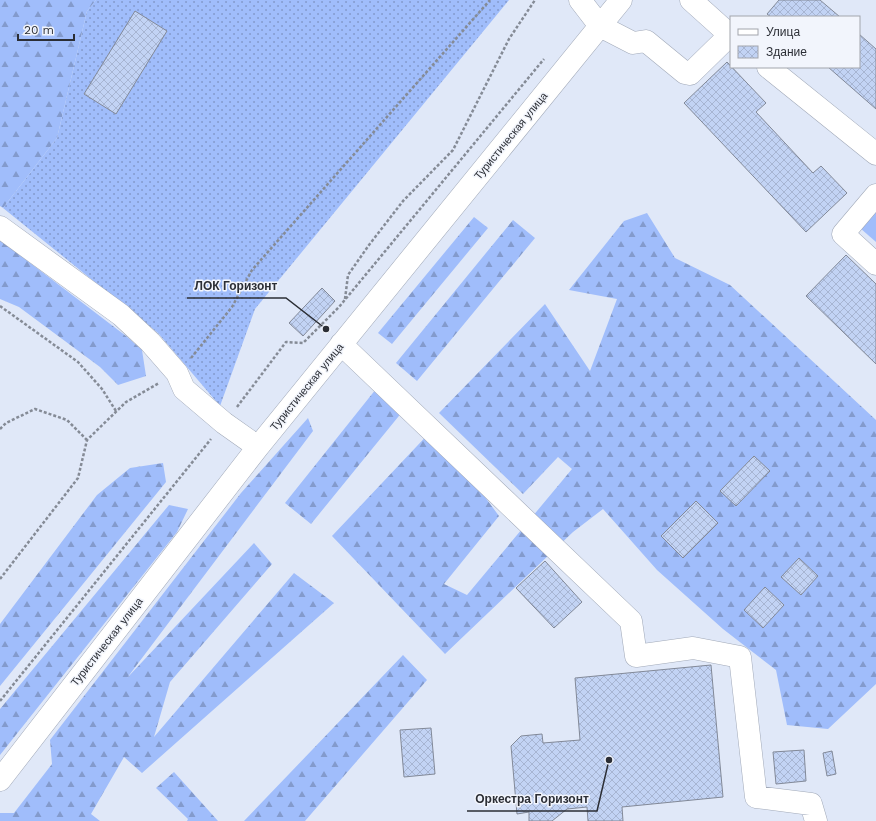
<svg xmlns="http://www.w3.org/2000/svg" width="876" height="821" font-family="'Work Sans',sans-serif">
<style>
.grass{fill:url(#grass-dots)}
.forest{fill:url(#forest-firs)}
.pitch{fill:#a0bdfb}
.building{fill:url(#building-cross-hatch);stroke:#828998}
.lines{fill:none;stroke-linecap:round;stroke-linejoin:round}
.minor-casing{stroke:#a1a9b8;stroke-width:23}
.path{stroke:#858b96;stroke-width:2.5;stroke-dasharray:3 2;stroke-linecap:butt}
.minor{stroke:#fff;stroke-width:22}
.labels{text-anchor:middle;dominant-baseline:central;stroke-width:3;stroke-linejoin:round;paint-order:stroke}
.street-label{font-size:11px;fill:#2b2e35;stroke:#f2f5fc}
.leader{fill:none;stroke:#2b2e35;stroke-width:1.5}
.callout-dot{fill:#2b2e35;stroke:#f2f5fc;stroke-width:1.5}
.callout-label{font-size:12px;text-anchor:middle;font-weight:bold;fill:#2b2e35;stroke:#f2f5fc;stroke-width:3;stroke-linejoin:round;paint-order:stroke}
</style>
<defs>
<pattern id="grass-dots" width="8" height="8" patternUnits="userSpaceOnUse"><rect width="8" height="8" fill="#a0bdfb"/><path d="M2 2h.1M6 6h.1" fill="none" stroke="#839acc" stroke-width="1.8" stroke-linecap="round"/></pattern>
<pattern id="forest-firs" width="22" height="20" patternUnits="userSpaceOnUse"><rect width="22" height="20" fill="#a0bdfb"/><path d="M5 1l3.5 6h-7zM16 11l3.5 6h-7z" fill="#839acc"/></pattern>
<pattern id="building-cross-hatch" width="8" height="8" patternUnits="userSpaceOnUse"><rect width="8" height="8" fill="#c2d3f4"/><path d="M0 0l8 8M0 8l8-8" fill="none" stroke="#a7b5d2"/></pattern>
</defs>
<rect width="100%" height="100%" fill="#e0e8f8"/>
<!-- grass -->
<path class="grass" d="M96 0H509L255 309 220 406 158 333 3 208 57 138 87 11Z"/>
<!-- forest -->
<path class="forest" d="M0 0H96L87 11 57 138 3 208 0 206Z
M647 213 675 258 730 285 876 420V684L828 729 787 725 776 670 723 629 657 570 603 509 573 532 445 654 332 536 434 428 499 516 444 584 467 595 572 469 558 457 523 494 439 413 545 304 590 371 617 299 569 290 624 221Z
M474 217 488 228 392 344 378 333Z
M513 220 535 238 417 381 396 363Z
M0 240 126 336 142 350 146 376 118 385 100 367 19 307 0 299Z
M380 384 407 406 311 524 285 503Z
M308 418 313 431 127 678 254 543 272 564 170 682 154 737 294 573 334 603 142 773 124 757 91 814 100 821H0V813H14L52 764 50 740 241 493Z
M163 463 166 482 0 686V624L97 495 130 468Z
M169 505 188 509 177 532 0 755V709Z
M403 655 427 680 305 821H244Z
M174 772 218 821H187L188 819 156 788Z"/>
<!-- pitch -->
<path class="pitch" d="M876 210V242L860 228Z"/>
<!-- building -->
<path class="building" d="M779 0H820L840 17H771L767 14Z
M135 11 167 31 116 114 84 94Z
M859 34 876 49V109L828 67H859Z
M727 62 766 103 756 112 813 173 821 166 847 193 806 232 684 103Z
M846 255 876 284V364L806 296Z
M322 288 335 301 303 336 289 323Z
M754 456 770 471 736 506 720 491Z
M696 501 718 523 683 558 661 536Z
M799 558 818 576 801 595 781 577Z
M545 561 582 602 554 628 516 588Z
M765 587 784 605 763 628 744 610Z
M711 665 723 797 622 807 623 821H588L587 807 567 809 552 821H529V812L517 814 511 746 521 736 542 734 543 743 580 740 575 678Z
M431 728 435 774 404 777 400 730Z
M804 750 806 781 776 784 773 752Z
M832 751 836 774 827 776 823 753Z"/>
<g class="lines">
<!-- minor casing -->
<g class="minor-casing">
<path id="minor" d="M580 0 600 26 633 43 646 41 685 73 690 74 730 35
M691 0 731 36
M768 67 876 154
M876 195 843 234 876 264
M0 227 121 315 150 342 177 373 184 389 224 423 258 447
M341 344 631 621 636 656 693 648 740 657 756 797 811 804 816 821
M0 780 258 447 621 0"/>
</g>
<!-- path -->
<path class="path" d="M345 299 348 275 369 245 403 201 453 150 509 39 535 0
M0 306 78 362 102 389 116 411
M191 358 232 307 252 270 490 0
M237 407 286 342 303 343 339 307 544 59
M0 429 6 423 35 409 67 420 87 440
M0 579 78 478 87 440 126 402 159 383
M0 701 211 439"/>
<!-- minor -->
<use href="#minor" class="minor"/>
</g>
<g class="labels">
<!-- street labels -->
<g class="street-label">
<text transform="translate(511 136) rotate(-51)">Туристическая улица</text>
<text transform="translate(307 387) rotate(-51)">Туристическая улица</text>
<text transform="translate(107 642) rotate(-52)">Туристическая улица</text>
</g>
</g>
<!-- callouts -->
<path class="leader" d="M326 329L286 298H187M609 760L597 811H467"/>
<g class="callout-dot">
<circle cx="326" cy="329" r="4"/>
<circle cx="609" cy="760" r="4"/>
</g>
<g class="callout-label">
<text x="236" y="290">ЛОК Горизонт</text>
<text x="532" y="803">Оркестра Горизонт</text>
</g>
<!-- legend -->
<rect x="730" y="16" width="130" height="52" fill="#f2f5fc" stroke="#a2a5ac"/>
<rect x="738" y="29" width="20" height="6" fill="#ffffff" stroke="#a2a5ac"/>
<text x="766" y="36" font-size="12" fill="#2b2e35">Улица</text>
<rect x="738" y="46" width="20" height="12" fill="url(#building-cross-hatch)" stroke="#a2a5ac"/>
<text x="766" y="56" font-size="12" fill="#2b2e35">Здание</text>
<!-- scale -->
<path d="M18 34v6h56v-6" fill="none" stroke="#2b2e35" stroke-width="2"/>
<text x="24" y="34" font-size="12" fill="#2b2e35" stroke="#f2f5fc" stroke-width="3" paint-order="stroke">20 m</text>
</svg>
